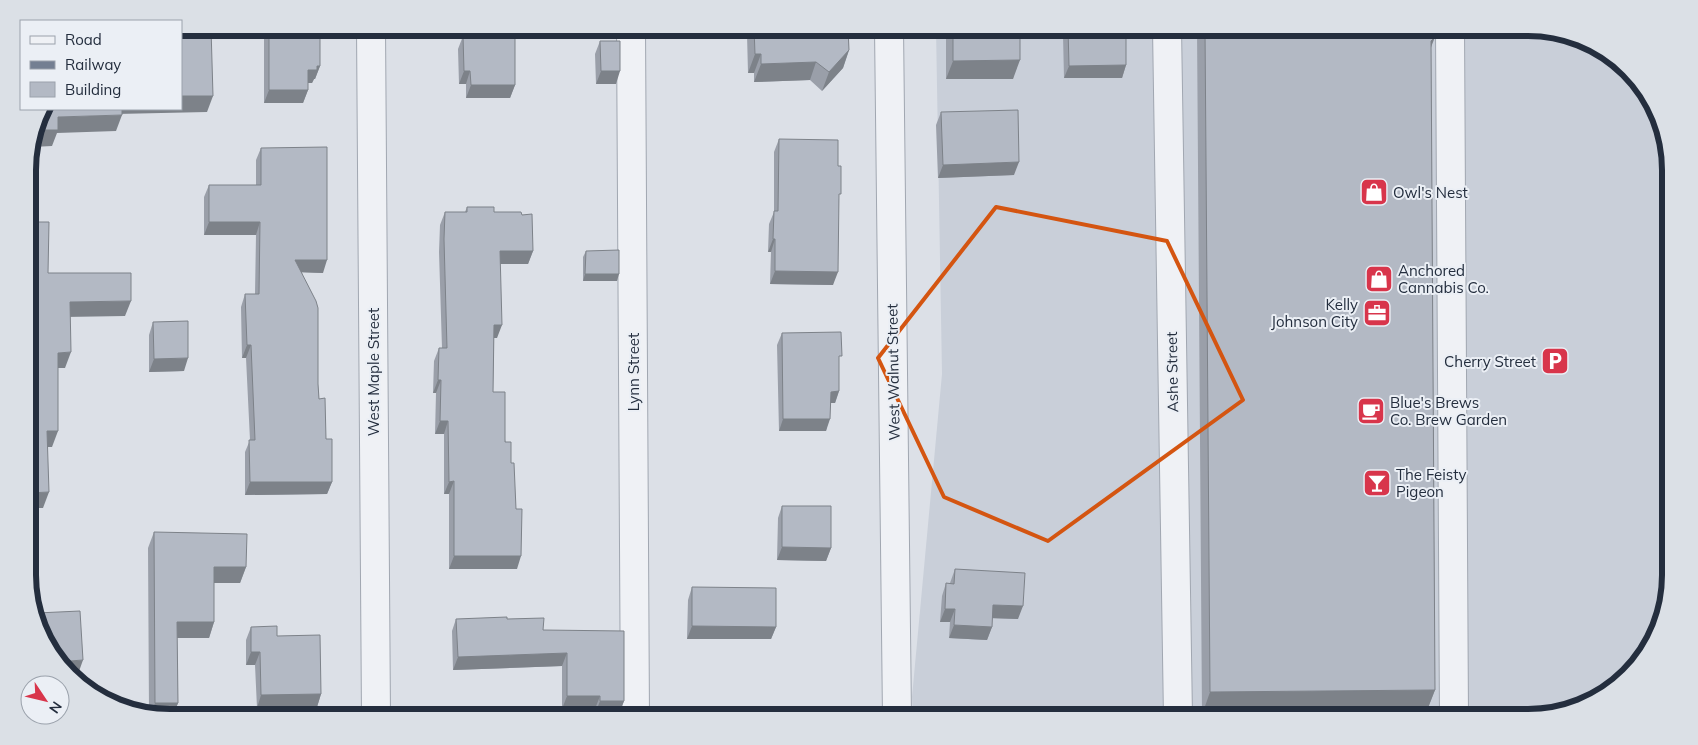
<svg xmlns="http://www.w3.org/2000/svg" width="1698" height="745" font-family="Mulish,sans-serif">
<style>
.built{fill:#c9cfd9}
.lines{fill:none;stroke-linecap:round;stroke-linejoin:round}
.minor-casing{stroke:#a1a7b1;stroke-width:30}
.minor{stroke:#eff1f5;stroke-width:28}
.rail-casing{stroke:#747f92;stroke-width:5.5}
.rail{stroke:#ebeff5;stroke-width:4;stroke-dasharray:11;stroke-linecap:butt}
.wall{fill:#9a9fa9}
.shaded-wall{fill:#7d8289}
.building{fill:#b3b9c4;stroke:#7d8289}
.marked{fill:none;stroke:#d45511;stroke-width:4;stroke-linejoin:round}
.labels{text-anchor:middle;dominant-baseline:central;stroke-width:4;stroke-linejoin:round;paint-order:stroke}
.poi-label{font-size:15px;fill:#242e3e;stroke:#ebeff5;text-anchor:start}
.street-label{font-size:15px;fill:#242e3e;stroke:#ebeff5}
.rim{fill:none;stroke:#242e3e;stroke-width:6}
</style>
<rect width="100%" height="100%" fill="#dce0e7"/>
<!-- built -->
<path class="built" d="M936 28H1527L1582 38 1641 83 1669 152 1670 575 1660 629 1607 693 1536 717H913L912 697 942 374Z"/>
<g class="lines">
<!-- minor casing -->
<g class="minor-casing">
<path id="minor" d="M371 28 376 717
M631 28 635 717
M889 28 897 717
M1167 28 1178 717
M1450 28 1454 717"/>
</g>
<!-- minor -->
<use href="#minor" class="minor"/>
<!-- rail casing -->
<g class="rail-casing">
<path id="rail" d="M1663 138 1670 383
M1659 630 1667 542 1670 389"/>
</g>
<!-- rail -->
<use href="#rail" class="rail"/>
</g>
<!-- wall -->
<path class="wall" d="M266 28H320V66L315 79H314L312 83H308V90L303 103H264V32Z
M469 28H494V35L515 85 510 98H466V84H459L458 49 463 36H466Z
M749 28H848L849 50 843 68 822 91 810 80 754 82V73H748L747 34Z
M946 28H1020L1013 79H946Z
M1066 28H1126V65L1122 78H1064L1063 35Z
M1197 28H1435L1431 48 1435 690 1426 713 1202 715Z
M600 41 616 84H596L595 54Z
M941 112 1014 175 938 178 936 125Z
M779 139 839 200 833 285 770 284 771 252H768L769 224 774 212V152Z
M261 148 323 273 302 272 318 384 319 399 326 439 332 482 327 494 245 495V452L250 440 246 358H242L241 307 245 294H255L256 235H204V197L209 185H256V160Z
M467 207 494 212 533 251 528 264H500L497 338H494L493 392 511 463 517 569H449V494H444V434H435L436 393H433L434 361 439 348H442L439 252 440 225 445 212H465Z
M586 251 617 281H583V257Z
M153 322 184 371 149 372V335Z
M782 333 839 363V391L835 403H831L826 431H779L777 345Z
M782 506 831 548 826 561 777 560 778 518Z
M154 532 246 567 240 583H214V622L209 638H177L178 703 172 718 149 713 148 548Z
M955 569 1018 619 992 618V627L987 640 949 638 950 622H940L942 596 946 583H950Z
M692 587 776 627 771 639H687L688 600Z
M456 619H507L543 630 624 701 619 714H595V709H562V666L453 670 452 631Z
M251 627 277 636 321 694 317 707 257 708 255 665H246V640Z"/>
<!-- shaded-wall -->
<path class="shaded-wall" d="M1435 37 1426 60 1431 41Z
M849 50 843 68 822 91 829 72Z
M755 54H761L754 73H748Z
M1020 60 1013 79H946L953 61Z
M816 62 810 80 754 82 761 64Z
M1126 65 1122 78H1064L1069 66Z
M317 66H320L315 79H314L312 83H303L308 70Z
M464 71H470L466 84H459Z
M601 71H620L616 84H596Z
M471 85H515L510 98H466Z
M269 90H308L303 103H264Z
M181 96H213L207 112 116 114 118 109H181Z
M122 115 116 131 57 133 52 146 32 147 36 130 58 117Z
M1019 162 1014 175 938 178 943 165Z
M209 222H260L256 235H204Z
M773 239H775L771 252H768Z
M500 251H533L528 264H495Z
M295 260H327L323 273 291 272Z
M775 271 838 272 833 285 770 284Z
M585 274H619L617 281H583Z
M131 301 125 316 64 317 70 302Z
M494 325H502L497 338H489Z
M247 345H251L246 358H242Z
M71 352 65 368H53L58 353Z
M188 358 184 371 149 372 154 359Z
M438 380H441L436 393H433Z
M839 391 835 403H827L831 392Z
M783 419H830L826 431H779Z
M440 421H448L444 434H435Z
M47 431H58L52 447H42Z
M454 481 449 494H444L449 482Z
M250 482H332L327 494 245 495Z
M49 492 43 508H29V493Z
M782 547 831 548 826 561 777 560Z
M454 556H521L517 569H449Z
M214 567H246L240 583H208Z
M993 605 1023 606 1018 619 988 618Z
M945 609H955L950 622H940Z
M177 622H214L209 638H171Z
M954 625 992 627 987 640 949 638Z
M692 626 776 627 771 639H687Z
M251 652H260L255 665H246Z
M567 653 562 666 453 670 458 657Z
M83 660 77 677 57 662Z
M1435 690 1426 713 1202 715 1210 692Z
M321 694 317 707 257 708 261 695Z
M567 696H600L595 709H562Z
M600 701H624L619 714H595Z
M155 703H178L172 718 151 714Z"/>
<!-- building -->
<path class="building" d="M181 28H211L213 96H181Z
M269 28H320V66H317V70H308V90H269Z
M471 28H494V35H515V85H471L470 71H464L463 36H471Z
M754 28H848L849 50 829 72 816 62 761 64V54H755Z
M953 28H1020V60L953 61Z
M1068 28H1126V65L1069 66Z
M1205 28H1435V37L1431 41 1435 690 1210 692Z
M600 41H620V71H601Z
M42 109H122V115L58 117V130H36Z
M1018 110 1019 162 943 165 941 112Z
M779 139 838 140V166H841V194H839L838 272 775 271V239H773L774 211H778Z
M327 147V260H295L316 301 318 308V384L319 399 325 398 326 439H332V482H250L249 440H255L251 345H247L245 294H259L260 222H209V185H261V148Z
M467 207H494V212H521L522 215 532 214 533 251H500L502 325H494L493 392H505V442H511V463H514L516 509H522L521 556H454V481L449 482 448 421H440L441 380H438L439 348H447L444 239 445 212H467Z
M28 210H32V222H49L48 273H131V301L70 302 71 352 58 353V431H47L49 492 29 493Z
M619 250V274H585L586 251Z
M188 321V358L154 359 153 322Z
M841 332 842 356H839V391L831 392 830 419H783L782 333Z
M782 506H831V548L782 547Z
M154 532 247 534 246 567H214V622H177L178 703H155Z
M955 569 1025 573 1023 606 993 605 992 627 954 625 955 609H945L946 583 954 584Z
M692 587 776 588V627L692 626Z
M80 611 83 660 57 662 37 613Z
M507 617V619L544 618 543 630 624 631V701H600V696H567V653L458 657 456 619Z
M277 626V636L320 635 321 694 261 695 260 652H251V627Z"/>
<!-- marked area -->
<path class="marked" d="M996 207 1167 241 1243 400 1048 541 944 497 878 358Z"/>
<!-- icons -->
<defs>
<g id="shop-square" transform="scale(1.4375)"><rect x="-9" y="-9" width="18" height="18" rx="4" fill="#d8354b" stroke="#ebeff5"/><path d="M-5-2.5h2.3a2.7 3.5 0 0 1 5.4 0H5L5.5 6h-11ZM-1.5-2.5h3a1.5 2.3 0 0 0-3 0Z" fill="#fff"/></g>
<g id="office-square" transform="scale(1.4375)"><rect x="-9" y="-9" width="18" height="18" rx="4" fill="#d8354b" stroke="#ebeff5"/><path d="M-6-3h4V-5.5h4V-3h4V5H-6ZM-1-4.5V-3h2v-1.5ZM-6 0V1H6V0Z" fill="#fff"/></g>
<g id="parking-square" transform="scale(1.4375)"><rect x="-9" y="-9" width="18" height="18" rx="4" fill="#d8354b" stroke="#ebeff5"/><path d="M-3.5-5.5H1a3.5 3.5 0 0 1 0 7H-1V5.5H-3.5ZM-1-3.4V-.6H.8a1.4 1.4 0 0 0 0-2.8Z" fill="#fff"/></g>
<g id="cafe-square" transform="scale(1.4375)"><rect x="-9" y="-9" width="18" height="18" rx="4" fill="#d8354b" stroke="#ebeff5"/><path d="M-5.5-4.5H6V0H3Q3 3.5 0 3.5H-2.5Q-5.5 3.5-5.5 0ZM3-3.2v2h1.7v-2ZM-6 4.5H4V6H-6Z" fill="#fff"/></g>
<g id="bar-square" transform="scale(1.4375)"><rect x="-9" y="-9" width="18" height="18" rx="4" fill="#d8354b" stroke="#ebeff5"/><path d="M-6-5H6L.8 .8V4.5H3.5V6h-7V4.5H-.8V.8Z" fill="#fff"/></g>
</defs>
<g fill-rule="evenodd">
<use href="#shop-square" x="1374" y="192"/>
<use href="#shop-square" x="1379" y="279"/>
<use href="#office-square" x="1377" y="313"/>
<use href="#parking-square" x="1555" y="361"/>
<use href="#cafe-square" x="1371" y="411"/>
<use href="#bar-square" x="1377" y="483"/>
</g>
<g class="labels">
<!-- poi labels -->
<g class="poi-label">
<text x="1393" y="192">Owl's Nest</text>
<text x="1398" y="270">Anchored<tspan x="1398" dy="17">Cannabis Co.</tspan></text>
<text x="1358" y="304" text-anchor="end">Kelly<tspan x="1358" dy="17">Johnson City</tspan></text>
<text x="1536" y="361" text-anchor="end">Cherry Street</text>
<text x="1390" y="402">Blue's Brews<tspan x="1390" dy="17">Co. Brew Garden</tspan></text>
<text x="1396" y="474">The Feisty<tspan x="1396" dy="17">Pigeon</tspan></text>
</g>
<!-- street labels -->
<g class="street-label">
<text transform="translate(373 372) rotate(-90)">West Maple Street</text>
<text transform="translate(633 372) rotate(-90)">Lynn Street</text>
<text transform="translate(893 372) rotate(-91)">West Walnut Street</text>
<text transform="translate(1172 372) rotate(-91)">Ashe Street</text>
</g>
</g>
<!-- crop -->
<path d="M0 0H1698V745H0ZM170 36H1528A134 134 0 0 1 1662 170V575A134 134 0 0 1 1528 709H170A134 134 0 0 1 36 575V170A134 134 0 0 1 170 36Z" fill="#dbe0e6" fill-rule="evenodd"/>
<path class="rim" d="M170 36H1528A134 134 0 0 1 1662 170V575A134 134 0 0 1 1528 709H170A134 134 0 0 1 36 575V170A134 134 0 0 1 170 36Z"/>
<!-- legend -->
<rect x="20" y="20" width="162" height="90" fill="#ebeff5" stroke="#9ba2ac"/>
<rect x="30" y="36" width="25" height="8" fill="#eff1f5" stroke="#9ba2ac"/>
<text x="65" y="45" font-size="15" fill="#242e3e">Road</text>
<rect x="30" y="61" width="25" height="8" fill="#747f92" stroke="#9ba2ac"/>
<text x="65" y="70" font-size="15" fill="#242e3e">Railway</text>
<rect x="30" y="82" width="25" height="15" fill="#b3b9c4" stroke="#9ba2ac"/>
<text x="65" y="95" font-size="15" fill="#242e3e">Building</text>
<!-- north arrow -->
<g transform="translate(45 700) rotate(125)"><circle r="24" fill="#ebeff5" stroke="#9ba2ac"/>
<path d="M0-4L9 19L0 12L-9 19Z" fill="#d8354b"/>
<text y="-8" font-size="14" font-weight="bold" text-anchor="middle" fill="#242e3e">N</text>
</g>
</svg>
